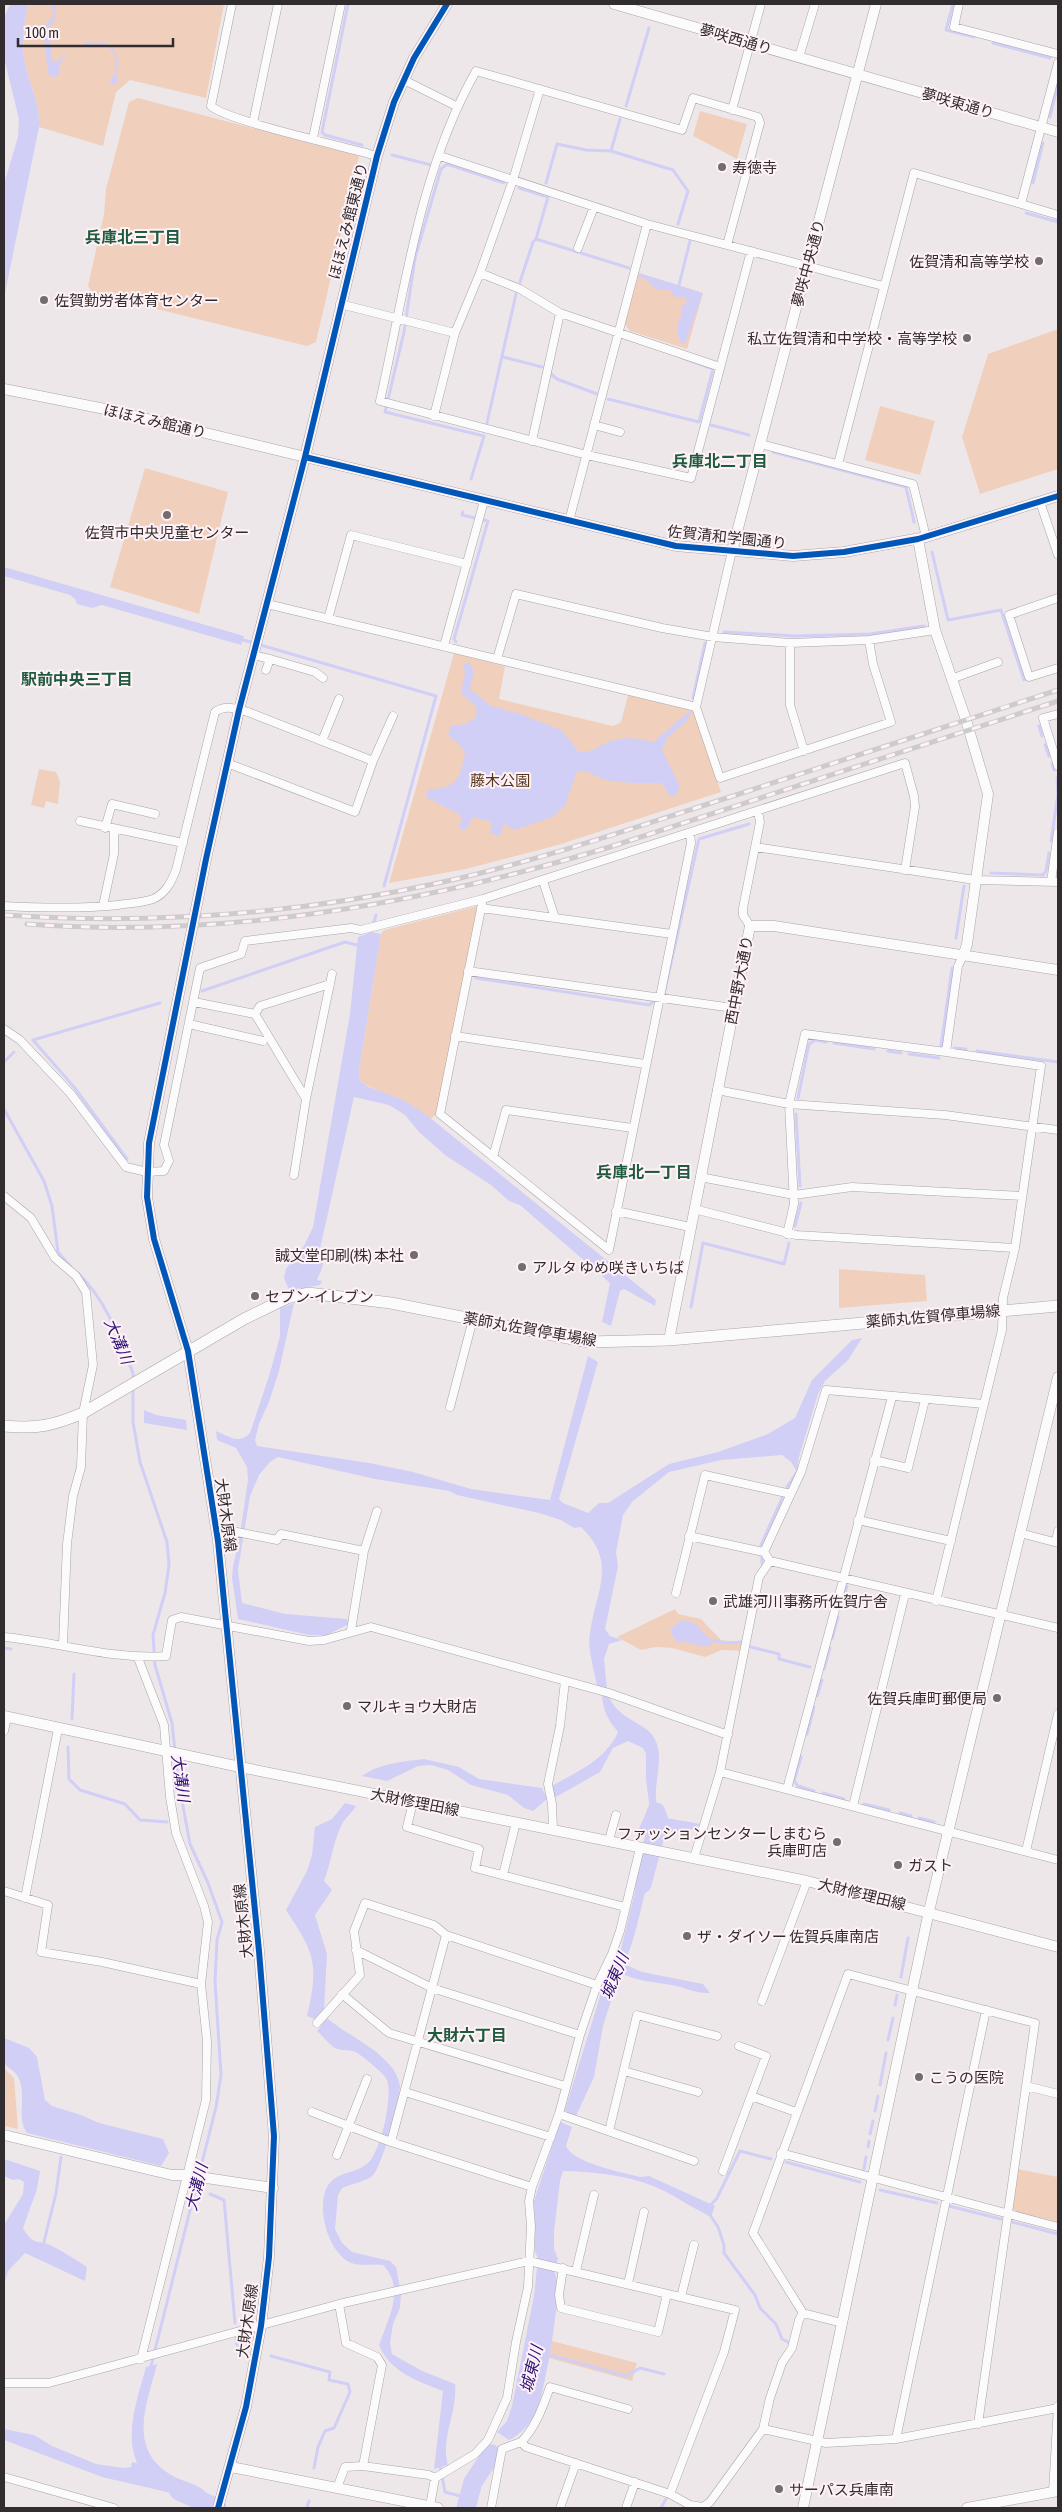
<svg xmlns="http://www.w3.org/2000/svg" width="1062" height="2512" font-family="'Asap Condensed','Noto Sans JP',sans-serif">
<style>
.green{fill:#f0d0bc}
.water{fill:#d1cff5}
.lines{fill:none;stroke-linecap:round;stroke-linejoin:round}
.stream{stroke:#d1cff5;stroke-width:3}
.river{stroke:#d1cff5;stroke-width:19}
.minor-casing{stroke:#a9a4a6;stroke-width:9}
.tertiary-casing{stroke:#a9a4a6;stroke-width:11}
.secondary-casing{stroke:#a9a4a6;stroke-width:12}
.minor{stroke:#fcfbfc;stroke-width:8}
.tertiary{stroke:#fcfbfc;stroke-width:10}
.secondary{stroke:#fcfbfc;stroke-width:11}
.rail-casing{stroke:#cecbcc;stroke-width:5}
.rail{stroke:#fff2f7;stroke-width:3;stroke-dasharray:9;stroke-linecap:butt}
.cycleway-casing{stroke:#fff2f7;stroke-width:9}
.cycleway{stroke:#0057b8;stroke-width:6}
.poi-dot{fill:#736d70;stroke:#fff2f7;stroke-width:2}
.labels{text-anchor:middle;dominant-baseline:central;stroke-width:4;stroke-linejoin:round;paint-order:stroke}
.street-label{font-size:15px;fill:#312c2e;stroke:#fff2f7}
.poi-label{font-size:15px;fill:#312c2e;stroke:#fff2f7;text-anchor:start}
.park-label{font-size:15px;fill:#56351a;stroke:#fff2f7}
.neighbourhood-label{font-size:16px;font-weight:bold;fill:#1f5b3e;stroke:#fff2f7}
.water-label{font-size:16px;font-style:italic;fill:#2c1175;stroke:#fff2f7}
</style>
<rect width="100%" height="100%" fill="#eee7ea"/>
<!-- green -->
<path class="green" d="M28 4H224L206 98 130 80 116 92 103 146 39 127C40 99 28 84 24 58 22 39 24 23 28 4Z
M138 98 359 156 316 342 307 346 92 293 88 286 104 214 106 189 129 102Z
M700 111 747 124 737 159 693 136Z
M639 273 703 293 687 349 630 331 625 324Z
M1058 329V469L980 494 962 437 988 354Z
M880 406 935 421 920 475 865 460Z
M145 468 228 492 199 614 110 587Z
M454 653 505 666 499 699 613 726 621 722 628 695 693 711 721 792 558 845 466 869 389 883Z
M39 769 56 772 60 782 58 804 46 801 44 808 31 805Z
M477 906 437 1114 429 1120C411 1098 382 1096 360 1081L359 1070 381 934 384 930Z
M839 1269 925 1275 927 1301 839 1308Z
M675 1609 678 1614 701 1619 721 1640 745 1643 744 1651 722 1650 705 1657 672 1648 656 1647 641 1650 617 1637Z
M4 2068 14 2078 18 2129 4 2126Z
M1017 2169 1058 2177V2222L1012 2210Z
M552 2341 637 2363 632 2381 549 2358Z"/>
<!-- water -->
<path class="water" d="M10 4H28C24 23 22 39 24 58 28 84 40 99 39 127L4 298V184L18 137 19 119 4 58V18Z
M50 4H56C55 20 58 16 47 30V38L51 42V57L53 63 87 42 108 43C127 65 112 66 118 82L115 84H111L110 80C114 76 116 71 116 65 117 33 69 43 60 64 58 68 60 72 58 76L53 77 48 74 43 28 54 15Z
M639 273 703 293 685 344 680 341C672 323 685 318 681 306L687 304 684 296 677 298 668 289 657 290 644 278H638Z
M4 567 244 636 241 645 102 605 92 608 77 604 75 599 70 595 4 576Z
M470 663 474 672 470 689 491 706 520 714 561 730 579 752C593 753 597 746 609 742 623 736 639 738 653 742L687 713 688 720 668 737 662 750 680 786 676 795H669L662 783C643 783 625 784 606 780 593 776 592 771 577 771L565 806 552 817 515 830 504 824 500 836 490 833 492 822 473 817 466 830 459 829 462 816 426 797 428 789C457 789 460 779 465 753L460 745 448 735 451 726 466 724 475 718 477 708 461 693 465 672 463 664Z
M372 932 381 934 359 1070 360 1081 369 1087 403 1100 424 1113 656 1300 655 1306 624 1289 620 1291 611 1326 602 1322 610 1283 520 1205 509 1201 491 1185 445 1155 419 1132 405 1115 389 1105 354 1097 319 1253C327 1262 321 1270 317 1280L322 1281 320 1285 289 1290 284 1278 286 1269 304 1246 313 1227 350 1014 358 937Z
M294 1303 279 1371 269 1402 259 1424 255 1440 257 1446 369 1463 413 1472 471 1489 550 1500 588 1356 598 1362 559 1499 563 1503 588 1513 599 1503H608L669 1464 718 1452 768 1434 795 1418 812 1380 852 1340 862 1338 848 1360 825 1381 818 1394 799 1457 797 1472 791 1462 782 1455 721 1460 669 1472 632 1502 623 1515 616 1552 618 1566 605 1629 610 1636 622 1640 609 1644 604 1659 607 1689 597 1686C594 1669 587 1648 590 1632 596 1591 618 1562 581 1527L574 1528 561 1520 539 1513 457 1495 449 1491 375 1479 278 1457 270 1462 259 1475 250 1496 238 1570 242 1603 285 1614 347 1619 349 1624 327 1635H309L238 1619 232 1578 233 1566 239 1541 248 1480 247 1467 236 1448 217 1440 216 1431C228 1436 240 1445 250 1433L270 1373 280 1336V1308Z
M144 1410 156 1415 186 1420 187 1430 144 1423Z
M686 1620 698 1625C701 1634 711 1635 712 1645 700 1650 689 1639 676 1642L670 1630 678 1622Z
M602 1695 609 1697C621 1724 649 1720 657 1744 664 1766 650 1789 659 1813L667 1818 700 1824 695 1829 671 1832 662 1839 637 1833 646 1813 650 1810 646 1780V1754L643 1748 628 1741 613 1748 600 1772 554 1798 550 1787C576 1772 605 1761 618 1732 608 1720 603 1711 602 1695Z
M424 1759 459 1767 479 1779 542 1788 547 1799 533 1811 524 1808 508 1795 471 1785 448 1770 431 1765 418 1766 387 1781 362 1776C380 1763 402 1762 424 1759Z
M345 1803 356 1806C352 1813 346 1817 342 1824 333 1842 331 1863 324 1881L332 1890 315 1915 327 1954 324 2011 314 2019 307 2016C319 1963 315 1954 286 1910L307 1871 312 1855 315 1827 332 1819Z
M645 1860 655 1863C641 1896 639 1932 624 1964L642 1972 703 1984 710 1993C695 1994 685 1987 671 1985 655 1982 641 1982 625 1975L618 1978 611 1989 612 1998 603 2026 594 2077 576 2116 564 2113 602 1990 621 1949 636 1887Z
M327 2018C347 2035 377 2047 393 2069 396 2073 400 2082 400 2087 399 2102 382 2170 371 2177 365 2181 349 2185 342 2188L338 2195 335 2229 342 2243 352 2252 390 2261 396 2267 401 2293 400 2308 393 2324 390 2343 392 2354 422 2371 455 2384C458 2412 440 2438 448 2465L434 2469 443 2391C417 2381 390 2372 379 2345 388 2319 406 2288 383 2265 373 2263 358 2267 349 2262 328 2251 316 2208 327 2187 337 2170 355 2175 368 2163 381 2151 393 2096 387 2080 385 2074 358 2052 353 2051 348 2050 342 2051 337 2049 330 2046 323 2036 317 2031Z
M4 2038 29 2048 37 2057 45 2100 52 2106 81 2115 99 2123 163 2139 169 2153 161 2166 27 2133C15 2117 29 2091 16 2074 13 2070 8 2067 4 2064Z
M560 2122 572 2127 566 2146C573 2163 621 2172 640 2177L649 2176 715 2206 711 2217C697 2210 684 2202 670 2194 638 2176 599 2172 563 2171L560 2181 554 2232V2249L558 2259 554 2272C565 2283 545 2389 538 2407 533 2421 522 2434 509 2440L497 2432 507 2421 512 2406 534 2296 538 2258 535 2252 534 2201Z
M4 2159 40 2171 37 2189 23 2228C34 2247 38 2239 52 2246 64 2252 76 2260 87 2267L85 2281 25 2253 8 2271 4 2285V2225L23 2194 24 2182 19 2179 13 2180 4 2176Z
M157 2364C148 2401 127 2446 168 2473 179 2481 195 2482 206 2492L201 2508 167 2492 102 2477 4 2440V2429L34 2435 52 2446 96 2464 123 2468 131 2467 132 2462 137 2463C124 2433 138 2397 146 2367Z"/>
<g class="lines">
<!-- stream -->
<path class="stream" d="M348 4 322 132 325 135 362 145
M953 4 946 30 974 37
M993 43 1050 58
M626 106 649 28
M1050 117 1058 84
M611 151 673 170 688 191 678 224
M392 155 431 165
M546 183 557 144 586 150 611 151 620 119
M1033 183 1043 143
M519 188 548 197 536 239 533 242 520 282
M1026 213 1058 222
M536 239 629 268
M679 285 690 241
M503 357 542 367
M551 374 557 379 597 394
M608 399 699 422 713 369 680 357
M487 423 516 294
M711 425 749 435
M773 452 906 487 914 522
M471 479 484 436 385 412 404 332 415 258 441 169 447 164 504 183
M932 552 948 620 1001 610 1024 680
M724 632 796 636 870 634 924 626
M240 639 436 696 384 886
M456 642 454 639 488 521 462 515 463 512
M693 698 705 643
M688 716 690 713
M1039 726 1042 736
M1045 745 1049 756
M1052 764 1054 770
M1051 841 1058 794 1057 778
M991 873 1043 875 1046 871 1049 853
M370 936 376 915
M956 938 964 886
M476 978 649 1005 657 999
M202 991 345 942 357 945
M662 996 664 994 699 839 749 824
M834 1043 874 1049
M941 1046 952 968
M954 1048 966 1049
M888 1051 901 1053
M977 1051 1058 1062
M909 1054 939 1058
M4 1062 14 1052
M798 1098 809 1044 815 1040 826 1042
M4 1109 44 1181 52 1206 58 1252 71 1267
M796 1114 800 1186
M127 1159 74 1087 33 1040 160 1003
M795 1226 801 1203
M78 1273C106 1300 119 1337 133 1373V1382
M691 1307 703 1243 784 1264 789 1243
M133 1388V1422L140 1462 167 1542 169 1565 165 1593 153 1635 155 1665 172 1723 178 1779 190 1844 208 1883 222 1922 217 1940 215 1981 221 2075 216 2107 150 2370
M787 1487 797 1472
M761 1545 783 1496
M762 1556V1563
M841 1608 847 1586
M832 1639 838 1617
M711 1640 726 1643 742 1642
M751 1647 779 1654V1659L810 1667
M4 1648 11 1649
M824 1669 830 1648
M817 1696 822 1680
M72 1719 74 1674
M807 1734 814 1707
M68 1747 69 1779 80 1790 125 1804 140 1820 167 1822
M801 1757 794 1781 798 1786 814 1791
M823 1793 844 1799
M864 1804 889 1810
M900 1813 911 1816
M919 1818 934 1822
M901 1977 908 1938
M895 2005 897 1995
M888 2040 893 2018
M880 2085 886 2053
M875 2111 878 2096
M870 2134 873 2121
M868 2147 869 2141
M786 2162 860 2182
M864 2169 866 2157
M880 2190 937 2203
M210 2194 224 2200 235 2323
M949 2206 1001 2219
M709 2207 717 2198 740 2151 771 2159
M710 2215 718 2227 724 2245V2253L755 2295 760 2308 776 2324 782 2339 790 2343
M1012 2222 1058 2234
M43 2246 56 2193 61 2157
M236 2338 237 2345 241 2346
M546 2354 626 2376 640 2368 664 2374
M271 2356 330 2372 329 2380 348 2384 350 2392 334 2428 325 2431 318 2447 314 2468
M440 2466 445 2492 468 2498
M307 2508 309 2501
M661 2508 667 2497"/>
<!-- river -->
<path class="river" d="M642 1884 659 1821 656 1812
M179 2491 217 2508
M466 2508 473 2482 492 2454"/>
<!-- minor casing -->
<g class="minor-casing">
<path id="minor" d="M232 4 211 106C227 121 347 147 377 156
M959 4 954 27 1058 54
M799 57 815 4
M1058 63 1021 204 1058 215
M404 80 456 106
M732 110 761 4
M253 123 278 4
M313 138 341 4
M440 156 647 224 883 286
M727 245 760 123 758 117 693 98 682 130 476 71C419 172 405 290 380 401L587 455 691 478 751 251
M578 248 594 207
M480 273 520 289 560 313 720 367
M340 304 455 333
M434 416 455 333 480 273 513 180 540 89
M594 425 620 432
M532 441 560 313
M761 444 913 484 926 537
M838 464 914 173 1021 204
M1040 502 1058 555
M569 521 647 224
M732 551 696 707 720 778 891 722 873 664 869 640
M1058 598 1009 615 1029 677 1058 668
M267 604 696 707
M328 619 351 535 467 564
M790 643V705L804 751
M444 646 484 501
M253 655 270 659
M497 659 516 594 662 628 713 637 790 643 869 640 935 630
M266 670 270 659 315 672 323 678
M951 679 998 662
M1058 714 1043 718 1058 766
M322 741 339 699
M373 761 393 716
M80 821 183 843
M105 828 112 804 155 814
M690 833 691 843 609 1250 440 1114 483 899 905 763 914 796 915 807 905 870
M755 847 975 880 1058 882
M543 881 555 918 672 934
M1051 882 1058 832
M4 906C43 908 80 909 118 905 129 903 142 903 153 899 165 894 171 883 176 870L215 712C226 704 236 709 248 712L373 761 355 812 227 763
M103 906 114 854V830
M481 908 555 918
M750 926 743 915V908L760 822 758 811
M468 971 733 1008
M194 1002 255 1014 306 1099 294 1175
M255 1014 260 1006 330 984
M189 1024 263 1041
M4 1029 20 1040 70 1093 126 1167 147 1172 164 1171 169 1161 164 1145 200 968 241 954 245 941 351 928 361 930 483 899
M455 1036 645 1064
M717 1090 789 1104 945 1115 1058 1130
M306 1099 332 974
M493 1157 506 1110 632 1128
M700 1177 794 1195 852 1187 1022 1196
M4 1196 31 1218 55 1258 76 1276 86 1292 93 1365 83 1413 81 1467 73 1496 67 1544 63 1644
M694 1209 796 1235 1015 1248 1041 1066 946 1052 958 966 964 954
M616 1211 690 1227
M787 1234 794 1204 789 1104 805 1034 946 1052
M984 1404 826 1390 801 1472 764 1552 770 1561 1058 1628
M450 1407 473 1319
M874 1460 908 1468 925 1400
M858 1520 951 1541
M1020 1533 1058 1543
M689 1536 764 1552
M218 1541 231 1539 237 1532 277 1540 281 1534 364 1551
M1056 1542 1058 1531
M676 1593 705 1475 791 1494
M936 1601 1002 1330 1003 1298 1015 1248
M351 1630 364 1551 377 1511
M4 1637C58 1642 111 1660 166 1656L172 1620 181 1617 309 1641 324 1640 371 1627 609 1693 728 1735
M138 1658 164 1725 170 1797 176 1833 204 1906 208 1922 201 1984 207 2041 206 2100 141 2359
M4 1731 7 1717
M720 1772 1058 1860
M787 1789 892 1397
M413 1802 407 1827 479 1849 475 1868 625 1907
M853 1806 905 1594
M553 1829 552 1804 548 1784 560 1726 565 1681
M609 1840 616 1815
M1026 1851 1058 1714
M694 1858 720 1772 759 1577 770 1561
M503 1875 516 1822
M4 1891 48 1905 41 1952 102 1962 201 1984
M25 1898 58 1729
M356 1950 432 1988 580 2035
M342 1994 389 2033 565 2086
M762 2001 807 1881
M317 2023 360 1975 354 1931 365 1903 434 1925 446 1935
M624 2071 698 2092
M1026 2086 1058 2094
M405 2092 551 2137
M751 2096 796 2112
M312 2112 391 2142
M559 2114 694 2161
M609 2131 637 2015 717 2036
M781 2153 1058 2227
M337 2155 367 2079
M723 2171 766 2056 739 2046
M532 2187 391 2142 446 1935 597 1985
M563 2268 559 2295 561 2308 658 2332 667 2294
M576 2271 594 2195
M628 2284 644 2212
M681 2297 694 2245
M339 2304 346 2343 377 2357 382 2365 363 2466
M842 2323 803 2313 753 2233 848 1974 1035 2023 978 2424
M4 2383H49L339 2304 529 2261 735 2310 724 2352 670 2494
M763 2429 826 2443 896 2439 1058 2408
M896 2439 986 2010
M521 2442C536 2427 543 2406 550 2387L628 2409
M4 2477 114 2508
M337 2488 345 2467 363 2466 429 2475 435 2478
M1053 2492 1058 2406
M430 2506 435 2478 475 2454 488 2440 507 2398 516 2342 528 2287 531 2226 529 2201 532 2187 559 2114 580 2035 597 1985 612 1954 620 1931 640 1848
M491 2508 502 2449 521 2442 526 2447 670 2494 690 2505 703 2507 710 2502 763 2429 770 2398 782 2363 792 2348 799 2320 803 2313
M560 2508 576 2463
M626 2508 635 2482"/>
</g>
<!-- tertiary casing -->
<g class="tertiary-casing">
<path id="tertiary" d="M614 4 1058 132
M4 389 110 410 676 546 793 556 844 552 926 537 1058 496
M918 539 935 630 966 720 988 794 967 944 964 954
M732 551 876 4
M669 1340 750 926H774L1058 970
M4 1716 240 1767 807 1881 1058 1947
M4 2135 172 2175H186L273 2188
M231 2467 438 2508
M218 2508 246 2407 261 2326 269 2257 274 2136 259 1951 218 1541 188 1351 154 1239 147 1197 149 1143 206 859 239 710 305 457 377 156 394 102 414 58 447 4
M803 2508 929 1911 1058 1377
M967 2508 1058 2491"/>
</g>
<!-- secondary casing -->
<g class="secondary-casing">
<path id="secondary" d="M4 1426C37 1429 52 1426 83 1413L244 1319 287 1298 308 1293 391 1303 588 1342 669 1340 1058 1306"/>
</g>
<!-- minor -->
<use href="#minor" class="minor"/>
<!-- tertiary -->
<use href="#tertiary" class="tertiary"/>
<!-- secondary -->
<use href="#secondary" class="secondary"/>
<!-- rail casing -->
<g class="rail-casing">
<path id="rail" d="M4 915C150 925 300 914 443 882 532 862 619 833 705 805 823 767 940 728 1058 690
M27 924C226 939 424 904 613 846L1058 701"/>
</g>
<!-- rail -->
<use href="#rail" class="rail"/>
<!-- cycleway casing -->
<g class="cycleway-casing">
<path id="cycleway" d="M305 457 676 546 793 556 844 552 918 539 1058 496
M218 2508 246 2407 261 2326 269 2257 274 2136 259 1951 218 1541 188 1351 154 1239 147 1197 149 1143 206 859 239 710 305 457 377 156 394 102 414 58 447 4"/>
</g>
<!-- cycleway -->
<use href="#cycleway" class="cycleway"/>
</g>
<!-- markers -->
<g class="poi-dot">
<circle cx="722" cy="167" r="5"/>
<circle cx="1039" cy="261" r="5"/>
<circle cx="44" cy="300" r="5"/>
<circle cx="967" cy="338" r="5"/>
<circle cx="167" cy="515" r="5"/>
<circle cx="414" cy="1255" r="5"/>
<circle cx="522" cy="1267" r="5"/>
<circle cx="255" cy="1296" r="5"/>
<circle cx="713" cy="1601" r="5"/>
<circle cx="997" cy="1698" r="5"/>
<circle cx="347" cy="1706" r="5"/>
<circle cx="837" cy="1842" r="5"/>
<circle cx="898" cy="1865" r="5"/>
<circle cx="687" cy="1936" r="5"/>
<circle cx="919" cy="2077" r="5"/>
<circle cx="779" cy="2489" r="5"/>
</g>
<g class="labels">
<!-- street labels -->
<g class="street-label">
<text transform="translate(736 39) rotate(16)">夢咲西通り</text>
<text transform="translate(958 103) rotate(16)">夢咲東通り</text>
<text transform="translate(348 221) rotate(-76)">ほほえみ館東通り</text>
<text transform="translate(808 263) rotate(-75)">夢咲中央通り</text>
<text transform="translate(155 421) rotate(13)">ほほえみ館通り</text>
<text transform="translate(727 537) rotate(6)">佐賀清和学園通り</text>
<text transform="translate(739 980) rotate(-79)">西中野大通り</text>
<text transform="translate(933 1316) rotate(-5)">薬師丸佐賀停車場線</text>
<text transform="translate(530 1329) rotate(10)">薬師丸佐賀停車場線</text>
<text transform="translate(226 1515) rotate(82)">大財木原線</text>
<text transform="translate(415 1802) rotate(11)">大財修理田線</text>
<text transform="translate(862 1894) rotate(14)">大財修理田線</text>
<text transform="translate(243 1921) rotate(-96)">大財木原線</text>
<text transform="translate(247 2321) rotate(-82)">大財木原線</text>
</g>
<!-- poi labels -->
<g class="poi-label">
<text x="732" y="167">寿徳寺</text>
<text x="1029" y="261" text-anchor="end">佐賀清和高等学校</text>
<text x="54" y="300">佐賀勤労者体育センター</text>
<text x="957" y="338" text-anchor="end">私立佐賀清和中学校・高等学校</text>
<text x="167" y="532" text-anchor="middle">佐賀市中央児童センター</text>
<text x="404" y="1255" text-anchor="end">誠文堂印刷(株) 本社</text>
<text x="532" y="1267">アルタ ゆめ咲きいちば</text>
<text x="265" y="1296">セブン-イレブン</text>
<text x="723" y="1601">武雄河川事務所佐賀庁舎</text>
<text x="987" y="1698" text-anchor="end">佐賀兵庫町郵便局</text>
<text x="357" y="1706">マルキョウ大財店</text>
<text x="827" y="1833" text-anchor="end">ファッションセンターしまむら<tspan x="827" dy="17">兵庫町店</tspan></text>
<text x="908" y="1865">ガスト</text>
<text x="697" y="1936">ザ・ダイソー 佐賀兵庫南店</text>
<text x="929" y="2077">こうの医院</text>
<text x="789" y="2489">サーパス兵庫南</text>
</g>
<!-- park labels -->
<g class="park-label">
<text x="500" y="780">藤木公園</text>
</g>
<!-- neighbourhood labels -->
<g class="neighbourhood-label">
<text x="133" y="237">兵庫北三丁目</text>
<text x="720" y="461">兵庫北二丁目</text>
<text x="77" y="679">駅前中央三丁目</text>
<text x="644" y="1172">兵庫北一丁目</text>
<text x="467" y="2035">大財六丁目</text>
</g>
<!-- water labels -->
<g class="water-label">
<text transform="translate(119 1341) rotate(67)">大溝川</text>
<text transform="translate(181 1778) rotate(82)">大溝川</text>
<text transform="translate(614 1976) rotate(-67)">城東川</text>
<text transform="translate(196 2187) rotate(-76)">大溝川</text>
<text transform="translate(531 2369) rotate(-76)">城東川</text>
</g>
</g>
<!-- border -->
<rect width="1062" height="2512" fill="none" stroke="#312c2e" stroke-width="10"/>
<!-- scale -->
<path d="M18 38v8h155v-8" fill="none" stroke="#312c2e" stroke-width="2.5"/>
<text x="25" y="38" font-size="15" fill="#312c2e" stroke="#fff2f7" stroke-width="4" paint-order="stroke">100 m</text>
</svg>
